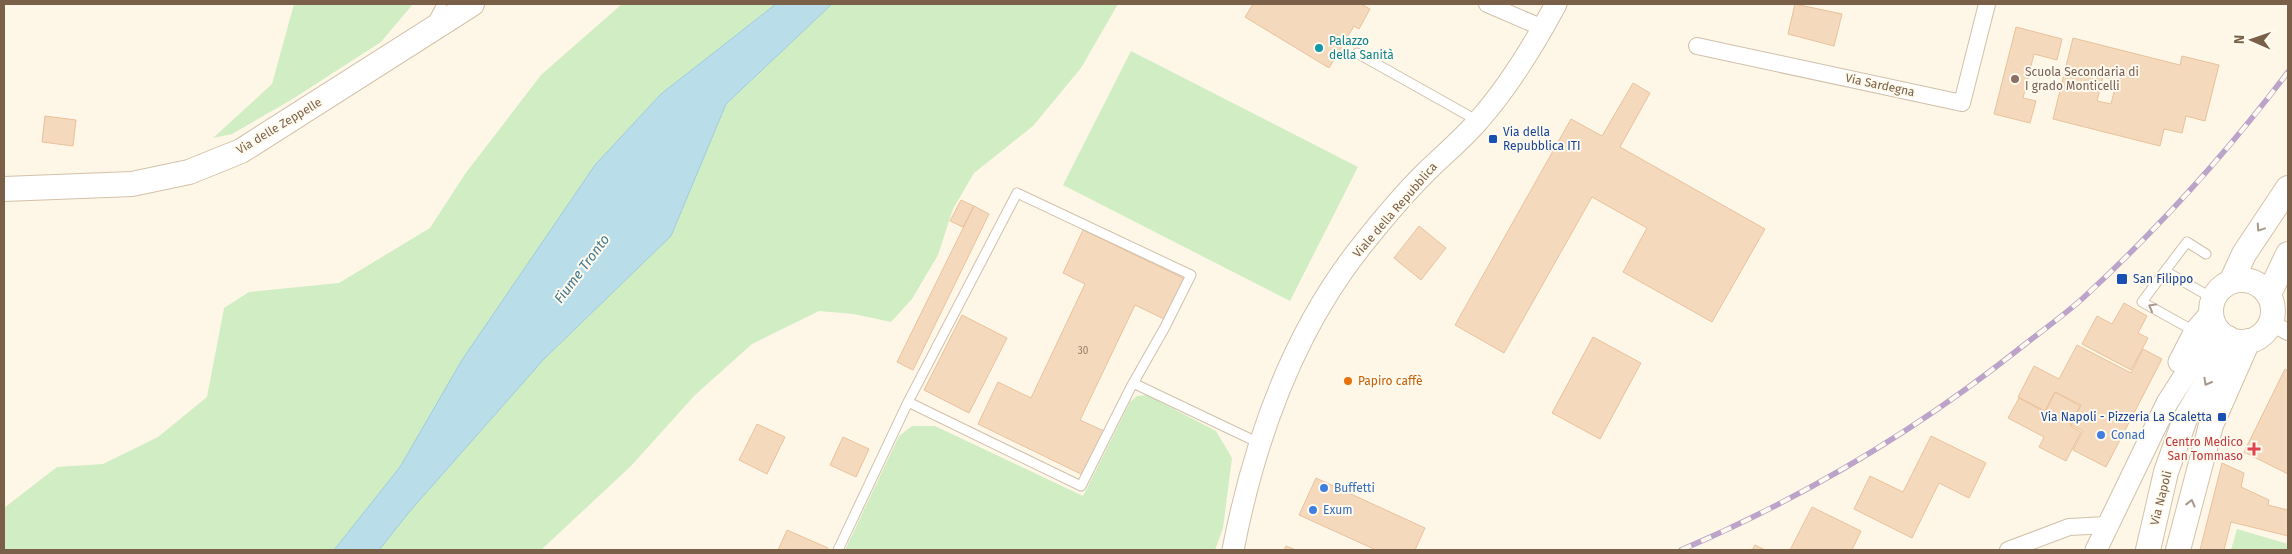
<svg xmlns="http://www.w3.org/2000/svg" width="2292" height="554" font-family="'Fira Sans',sans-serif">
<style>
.green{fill:#d0edc4}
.water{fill:#b9dde9;stroke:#9fcbdc}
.building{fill:#f5d9bc;stroke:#e9c29c;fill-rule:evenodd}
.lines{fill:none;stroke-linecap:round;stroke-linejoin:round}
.service-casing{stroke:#d1c0ab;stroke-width:11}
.minor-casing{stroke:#d1c0ab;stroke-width:18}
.tertiary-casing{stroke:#d1c0ab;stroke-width:23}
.secondary-casing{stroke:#d4c1a9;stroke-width:26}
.service{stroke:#fff;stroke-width:9}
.minor{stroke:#fff;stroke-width:16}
.tertiary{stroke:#fff;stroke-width:21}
.secondary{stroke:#fff;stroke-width:24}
.rail-casing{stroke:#bca3c9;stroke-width:5.5}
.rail{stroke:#fffaee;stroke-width:4;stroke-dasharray:11;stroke-linecap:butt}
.oneway{stroke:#a99889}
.culture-dot{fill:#0f9aa8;stroke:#fffaee;stroke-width:2}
.education-dot{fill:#8d6e63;stroke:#fffaee;stroke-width:2}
.transit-dot{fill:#1a4fb4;stroke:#fffaee;stroke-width:2}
.food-dot{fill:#e8710a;stroke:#fffaee;stroke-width:2}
.shop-dot{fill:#3f7fe0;stroke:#fffaee;stroke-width:2}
.health-dot{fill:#e0444e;stroke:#fffaee;stroke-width:2}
.labels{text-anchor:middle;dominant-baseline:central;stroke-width:4;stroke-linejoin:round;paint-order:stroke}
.number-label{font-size:10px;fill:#997e66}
.culture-label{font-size:12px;fill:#0d838f;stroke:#fffaee;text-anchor:start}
.education-label{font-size:12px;fill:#785e54;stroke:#fffaee;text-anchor:start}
.street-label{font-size:12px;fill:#7a6049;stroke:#fffaee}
.transit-label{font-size:12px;fill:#164399;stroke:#fffaee;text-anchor:start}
.food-label{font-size:12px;fill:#c56008;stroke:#fffaee;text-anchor:start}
.shop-label{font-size:12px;fill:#366cbe;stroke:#fffaee;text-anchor:start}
.health-label{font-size:12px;fill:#be3a42;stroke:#fffaee;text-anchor:end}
.water-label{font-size:14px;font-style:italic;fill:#41798e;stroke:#fffaee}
</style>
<rect width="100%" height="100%" fill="#fef7e7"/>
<!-- green -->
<path class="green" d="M294 4H413L381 42 291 100 232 134 213 138 272 84Z
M622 4H776L661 94 595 165 462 360 400 467 334 550H4V508L57 467 103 464 158 437 207 397 224 308 249 292 339 283 430 228 465 174 541 75Z
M832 4H1118L1081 68 1033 126 974 173 953 209 938 255 912 299 891 322 854 314 819 311 752 344 695 395 631 466 541 550H379L410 511 544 359 671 236 726 104Z
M1131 51 1358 167 1290 301 1063 185Z
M1147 395 1216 431 1232 458 1223 528 1215 550H845L899 436 912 426H935L1083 496 1130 402 1137 396Z
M2237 529 2288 544V550H2231Z"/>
<!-- water -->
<path class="water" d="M776 4H832L726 104 671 236 544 359 410 511 379 550H334L400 467 462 360 595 165 661 94Z"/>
<!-- building -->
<path class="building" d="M1253 4H1361L1370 9 1359 29 1354 26 1329 68 1245 17Z
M1795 4 1842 14 1834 46 1788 34Z
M2016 27 2062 39 2057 60 2034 54 2023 98 2036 101 2030 123 1994 114Z
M2073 38 2180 65 2182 56 2219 65 2205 121 2186 116 2182 133 2164 129 2160 146 2053 119ZM2103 77 2117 80 2111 104 2097 101Z
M1633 83 1650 93 1620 147 1765 229 1712 322 1623 272 1647 228 1592 197 1504 353 1455 325 1571 119 1602 136Z
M45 116 76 120 73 146 42 142Z
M961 200 974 206 963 227 950 221Z
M974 206 989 214 913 370 897 362Z
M1419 226 1446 248 1421 280 1394 258Z
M1083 230 1185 279 1166 320 1135 305 1080 420 1104 431 1083 475 978 424 998 382 1031 398 1085 284 1063 273Z
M2124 303 2147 316 2138 333 2148 338 2131 370 2082 344 2097 316 2112 324Z
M962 315 1007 338 969 413 924 390Z
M1593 337 1641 363 1600 439 1552 413Z
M2077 345 2131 373 2143 349 2162 359 2106 467 2073 450 2083 431 2071 425 2081 405 2055 392 2045 411 2018 397 2034 366 2059 379Z
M2285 369 2288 371V474L2244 452Z
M2055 392 2080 406 2070 426 2081 432 2066 461 2039 447 2044 437 2008 418 2019 398 2045 412Z
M757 424 785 437 767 474 739 460Z
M1931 436 1986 463 1969 498 1939 483 1912 538 1854 509 1870 476 1903 492Z
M843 437 869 449 856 477 830 465Z
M2222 463 2244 473 2241 487 2269 500 2268 505 2288 510V536L2231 522 2224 550H2200Z
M1316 478 1425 528 1415 550H1376L1299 515Z
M1812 507 1861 531 1852 550H1790Z
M787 530 828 548 827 550H778Z
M1755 545 1765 550H1752Z
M1286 546 1296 550H1284Z"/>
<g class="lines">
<!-- service casing -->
<g class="service-casing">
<path id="service" d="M433 21 442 4
M1357 53 1478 121
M2165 271 2187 242 2206 254
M2194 331 2142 302 2165 271 2214 299
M1133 383 1259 443
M838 550 908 402 1081 486 1131 387 1165 327 1191 275 1017 193 908 402"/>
</g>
<!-- minor casing -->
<g class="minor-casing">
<path id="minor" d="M1487 4 1543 28
M1697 46 1962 103 1987 4
M2271 323 2288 332
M2008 550 2069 527 2107 525"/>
</g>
<!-- tertiary casing -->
<g class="tertiary-casing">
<path id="tertiary" d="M2179 362 2195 331 2211 313
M1233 550C1254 442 1293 331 1363 244 1382 220 1403 195 1425 173 1443 155 1463 139 1479 120 1510 85 1534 45 1556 4
M2096 550 2167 403 2203 347 2220 332"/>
</g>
<!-- secondary casing -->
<g class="secondary-casing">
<path id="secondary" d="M4 189 132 184 189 172 241 151 472 4
M2211 311a31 31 0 1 1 62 0a31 31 0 1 1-62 0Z
M2231 282 2244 254 2288 188
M2269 294 2288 254
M2148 550 2166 472 2185 419 2215 368 2228 338
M2178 550 2211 425 2248 341"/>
</g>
<!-- service -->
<use href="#service" class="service"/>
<!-- minor -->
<use href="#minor" class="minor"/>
<!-- tertiary -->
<use href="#tertiary" class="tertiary"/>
<!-- secondary -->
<use href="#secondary" class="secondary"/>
<!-- rail casing -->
<g class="rail-casing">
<path id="rail" d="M1681 550C1803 498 1920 428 2024 345 2043 330 2064 315 2082 299 2158 229 2226 154 2288 72"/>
</g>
<!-- rail -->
<use href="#rail" class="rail"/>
</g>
<!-- one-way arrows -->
<defs><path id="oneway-chevron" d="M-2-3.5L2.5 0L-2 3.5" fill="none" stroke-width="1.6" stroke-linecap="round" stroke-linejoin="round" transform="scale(1.25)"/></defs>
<g class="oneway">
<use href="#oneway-chevron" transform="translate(2260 228) rotate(124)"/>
<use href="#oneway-chevron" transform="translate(2152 307) rotate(-151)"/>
<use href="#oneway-chevron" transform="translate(2207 382) rotate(120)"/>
<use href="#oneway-chevron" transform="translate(2191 503) rotate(-76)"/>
</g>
<!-- markers -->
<circle class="culture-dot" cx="1319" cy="48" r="5"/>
<circle class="education-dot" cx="2015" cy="79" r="5"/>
<g class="transit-dot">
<rect x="1488" y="134" width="10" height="10" rx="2.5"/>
<rect x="2116" y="273" width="12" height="12" rx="2.5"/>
<rect x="2217" y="412" width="10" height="10" rx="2.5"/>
</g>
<circle class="food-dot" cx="1348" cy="381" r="5"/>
<g class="shop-dot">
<circle cx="2101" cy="435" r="5"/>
<circle cx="1324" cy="488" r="5"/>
<circle cx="1313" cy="510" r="5"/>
</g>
<path class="health-dot" d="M2251.5 441.5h5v5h5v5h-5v5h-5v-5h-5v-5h5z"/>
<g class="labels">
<!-- number labels -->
<g class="number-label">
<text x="1083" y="351">30</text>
</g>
<!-- culture labels -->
<g class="culture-label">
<text x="1329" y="41">Palazzo<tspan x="1329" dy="14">della Sanità</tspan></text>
</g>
<!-- education labels -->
<g class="education-label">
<text x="2025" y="72">Scuola Secondaria di<tspan x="2025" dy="14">I grado Monticelli</tspan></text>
</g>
<!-- street labels -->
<g class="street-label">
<text transform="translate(1880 85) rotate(12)">Via Sardegna</text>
<text transform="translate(279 126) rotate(-31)">Via delle Zeppelle</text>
<text transform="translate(1395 210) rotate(-49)">Viale della Repubblica</text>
<text transform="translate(2161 498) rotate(-76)">Via Napoli</text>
</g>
<!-- transit labels -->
<g class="transit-label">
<text x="1503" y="132">Via della<tspan x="1503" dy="14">Repubblica ITI</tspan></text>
<text x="2133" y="279">San Filippo</text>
<text x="2212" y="417" text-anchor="end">Via Napoli - Pizzeria La Scaletta</text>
</g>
<!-- food labels -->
<g class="food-label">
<text x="1358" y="381">Papiro caffè</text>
</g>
<!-- shop labels -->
<g class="shop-label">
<text x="2111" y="435">Conad</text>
<text x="1334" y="488">Buffetti</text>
<text x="1323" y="510">Exum</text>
</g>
<!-- health labels -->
<g class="health-label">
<text x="2243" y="442">Centro Medico<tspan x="2243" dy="14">San Tommaso</tspan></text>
</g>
<!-- water labels -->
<g class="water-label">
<text transform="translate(582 269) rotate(-53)">Fiume Tronto</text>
</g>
</g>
<!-- border -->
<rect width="2292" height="554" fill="none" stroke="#7a6049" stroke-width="10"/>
<!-- north arrow -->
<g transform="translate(2252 40) rotate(272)" stroke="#fffaee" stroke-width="4" paint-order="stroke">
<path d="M0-4L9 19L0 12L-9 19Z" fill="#7a6049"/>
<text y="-8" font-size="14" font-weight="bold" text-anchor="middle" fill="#7a6049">N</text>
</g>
</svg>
